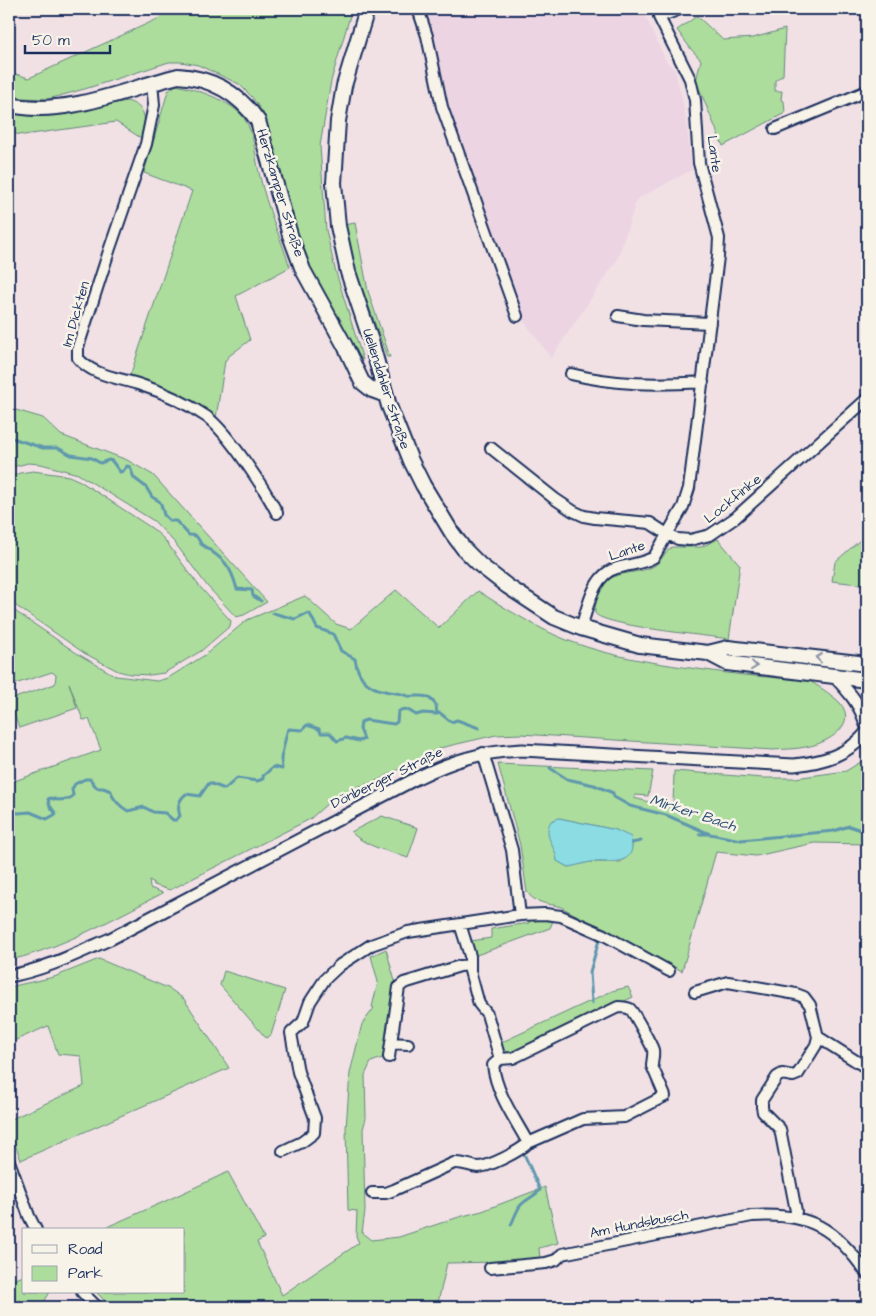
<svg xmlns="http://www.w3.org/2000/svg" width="876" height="1316" font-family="'Architects Daughter',sans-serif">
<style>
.built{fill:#ecd4e3}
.green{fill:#addd9c;stroke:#64867d;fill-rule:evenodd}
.water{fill:#8bdce3;stroke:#5e97ae}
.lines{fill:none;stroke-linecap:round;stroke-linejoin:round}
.stream{stroke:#5e97ae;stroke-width:3}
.minor-casing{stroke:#1b2f5e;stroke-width:14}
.tertiary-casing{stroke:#1b2f5e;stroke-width:15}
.secondary-casing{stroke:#1b2f5e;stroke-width:18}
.minor{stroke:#f7f3e8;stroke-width:10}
.tertiary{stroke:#f7f3e8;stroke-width:11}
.secondary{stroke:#f7f3e8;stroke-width:14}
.oneway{stroke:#8991a3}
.labels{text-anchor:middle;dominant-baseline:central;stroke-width:5;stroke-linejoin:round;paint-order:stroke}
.street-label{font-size:14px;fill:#1b2f5e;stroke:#f7f3e8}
.water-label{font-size:15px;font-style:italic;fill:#315279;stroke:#f7f3e8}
</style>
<rect width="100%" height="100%" fill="#f1e1e5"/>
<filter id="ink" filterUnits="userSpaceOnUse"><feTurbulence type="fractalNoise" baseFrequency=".02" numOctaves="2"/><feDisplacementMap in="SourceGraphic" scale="10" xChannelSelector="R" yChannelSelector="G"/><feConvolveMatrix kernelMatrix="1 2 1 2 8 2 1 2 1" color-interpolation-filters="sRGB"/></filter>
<g filter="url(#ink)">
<!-- built -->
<path class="built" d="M424 9H642L666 61 675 70 685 112 692 170 637 199 617 260 551 358 521 317 455 136Z"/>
<!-- green -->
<path class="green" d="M164 9H352L331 81 320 146 326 230 335 269 363 360 352 349 315 285 300 248 263 113 252 97 239 84 198 65 181 62H169L88 88 48 99 22 98 9 93V72L29 78 164 16Z
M697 16 723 40 753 38 785 29 783 75 775 80V91H782L781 100 784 101 785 113 723 146 696 81 701 60 691 49 677 30Z
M176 85C196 89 232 101 244 118 255 134 255 158 260 177 267 207 280 237 290 267L236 296 250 340 229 356 225 361 216 418 184 398 164 388 130 376 192 191 144 173 168 91Z
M127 101C147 107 147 120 141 138L116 122 24 135 9 133V112C46 124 90 108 127 101Z
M355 223 368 291 390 357H387L351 257 344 225Z
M9 408 43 418 61 435 127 460 153 475 267 602 244 615 236 617 208 587 175 543 154 521 78 474 41 464 28 463 9 468Z
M33 471 69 476 80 481 153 529 164 539 200 587 231 621 230 626 201 651 164 673 150 675 130 674 118 671 84 653 9 601V477L20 473Z
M867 534V585L832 581 835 562Z
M718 539 740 565 729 639C711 636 602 626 595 613 593 607 602 586 607 581 616 571 641 574 654 566 661 562 664 552 672 547H701Z
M396 590 439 628 478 591C503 607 529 623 557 636 610 659 669 665 727 673 748 676 769 677 791 679 798 680 807 679 813 683 820 687 836 698 840 703 857 723 832 740 814 745 801 749 787 749 773 750L521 734 496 735 440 748 376 781 357 787 328 803 310 819 170 890 154 885 153 882 149 880 150 888 163 893C122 914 82 937 38 952 28 955 19 959 9 959V783L101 750 89 719 83 720 69 683 77 708 19 728 9 700 55 684 56 675 52 672 9 686V607L78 654 116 676 157 681 168 678 205 655 247 620 305 596 336 624 351 629Z
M867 758V844L814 843 756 856 716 852 682 971 561 907C548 903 535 904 527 892L520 845 498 764 653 771 648 796 636 795 634 798 673 808 674 771 763 778H795L846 771ZM559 818 616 830 632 841V847L621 862H589L568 867 557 861 556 851Z
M382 816 418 828 408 858C389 851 366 847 351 832Z
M541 919 553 921 550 928 474 956 471 941 491 938V929L529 923V920Z
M386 949 396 985 385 1057 371 1062 365 1075 366 1118 363 1129 365 1211 362 1233 371 1240 399 1237 459 1217 482 1211 545 1187 558 1243 539 1248 540 1259 502 1262 447 1263 437 1307H111L96 1292H184V1230H100L159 1204 228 1172 264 1238 257 1242 282 1295 359 1243 356 1236 357 1211 348 1210 346 1128 350 1073 362 1024 374 1008 372 1007 378 982 371 956Z
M99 959 170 989 184 999 229 1068 21 1160 9 1129V1120L84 1086 81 1056 58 1054 48 1026 9 1043V987L54 977Z
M224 971 285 990 271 1035 266 1038 220 985Z
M628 987 633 997 514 1052 509 1053 502 1048 500 1043 612 991Z
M24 1276V1292H50L41 1307H9V1281Z"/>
<!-- water -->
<path class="water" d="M559 818 616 830 631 837C638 867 610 861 591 862 584 863 576 866 568 867L557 861C556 846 542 836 551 821Z"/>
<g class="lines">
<!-- stream -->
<path class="stream" d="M9 437 43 448H58L71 455 92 458 100 463 109 460 112 461 120 472 123 471 127 466 130 467 134 478 146 487 152 497 159 501 161 504 164 515 170 521H176L189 535C198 535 197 537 201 544 223 559 230 563 237 589L252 590 253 596 261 601
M273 613 295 619 308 613 310 614 317 628 333 634 341 651 355 659C359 684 373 690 396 693 400 693 404 695 408 696 421 697 426 692 436 705L437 714 440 713 451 722 457 720 479 728
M550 768 567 779 594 785 613 793 614 797 630 806 666 815 710 834 741 840 834 831 849 826 867 832
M9 811 18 813 30 812 47 819 56 814 50 806 48 799 50 798 58 800 70 799 73 795 72 789 75 784 85 779H90L97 788H103L111 791C112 799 121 807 128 811L144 807 153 812 165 813 173 820H176L180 816C177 807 178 800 186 794L200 796 209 783 225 789 237 778 257 781 263 779V776L273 767 282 769 281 758 287 732 289 729 302 730 307 725 319 729 321 733H330L337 741 346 738 359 741 364 739 360 729 361 722 366 720 394 724 397 722 398 712C405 706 409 711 416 715L423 713 437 714
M699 834H709
M632 843 641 841
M592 1003 590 972 599 940
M511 1225C514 1219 516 1212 520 1206 526 1199 534 1197 540 1190L525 1156"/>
<!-- minor casing -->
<g class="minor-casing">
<path id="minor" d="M418 9 427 36 442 107 517 316
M152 83 154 105 146 144 110 248 78 347V358C92 376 121 378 141 385 163 392 188 404 207 417 228 433 265 489 277 513
M775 129 867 91
M618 316 643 320 710 323
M571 374C615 385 658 385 703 382
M491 448 555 499 573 511 584 516 595 518 650 523 667 534 678 539 690 540 710 535 735 518 867 399
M581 628C588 607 593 574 617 568 630 564 643 564 654 557L683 507 689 488 718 257 719 238 699 163 695 100 690 79 659 17 680 9
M520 915 545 914 561 916 604 935 669 971
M460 924 470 956V971L479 1004 487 1014 500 1059
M695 992 728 982 796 994 804 997 810 1005 818 1037 816 1045 798 1074 793 1076 782 1074 777 1077 762 1100V1107L763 1112 780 1129 796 1211 795 1217
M818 1037 867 1068
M391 1043 408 1044
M389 1057 399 987 404 983 460 966 470 965
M283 1151 302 1142 314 1133 315 1118 298 1072 291 1033 303 1022 310 1002 325 979 340 965 371 945 408 932 520 915 512 850 483 753
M9 1161 29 1216 36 1230
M372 1193H386L394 1190 454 1163C463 1162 469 1166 478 1167 489 1167 520 1151 528 1143 515 1119 496 1093 493 1065L500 1059 513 1058 618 1007C622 1007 626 1007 630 1009 633 1011 652 1046 653 1050 654 1055 652 1061 652 1066L665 1096 624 1117 583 1119 528 1143
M490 1268 546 1263 556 1260 562 1254 752 1216C809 1212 836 1228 867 1274
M82 1292 97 1307"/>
</g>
<!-- tertiary casing -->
<g class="tertiary-casing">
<path id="tertiary" d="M835 677C849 692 861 705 866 725
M9 976C44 970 78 953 110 939L417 778C454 760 481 752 522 750L794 765C823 762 848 755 867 732"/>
</g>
<!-- secondary casing -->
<g class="secondary-casing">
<path id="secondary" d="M367 9 344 86 338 121 334 183 338 226 348 272 371 341 389 406 411 461 423 485 452 533 464 549 480 565 507 586 554 617 581 628 640 645 708 653 728 648 867 664
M9 105C67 117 123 90 178 76 212 78 239 94 258 121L290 235 303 270 345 346 362 382 372 390 386 395
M708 653 727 663 867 680"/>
</g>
<!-- minor -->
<use href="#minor" class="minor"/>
<!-- tertiary -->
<use href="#tertiary" class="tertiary"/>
<!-- secondary -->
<use href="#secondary" class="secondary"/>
</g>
<!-- one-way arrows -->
<defs><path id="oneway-chevron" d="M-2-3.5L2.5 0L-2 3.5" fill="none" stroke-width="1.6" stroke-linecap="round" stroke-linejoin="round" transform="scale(1.25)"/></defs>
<g class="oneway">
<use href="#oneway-chevron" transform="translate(819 658) rotate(-173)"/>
<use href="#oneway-chevron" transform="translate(754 666) rotate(7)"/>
</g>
</g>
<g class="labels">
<!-- street labels -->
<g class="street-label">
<text transform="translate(714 154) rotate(82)">Lante</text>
<text transform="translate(280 193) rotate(73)">Herzkamper Straße</text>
<text transform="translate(76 314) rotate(-74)">Im Dickten</text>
<text transform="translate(386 389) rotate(72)">Uellendahler Straße</text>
<text transform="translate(733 499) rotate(-39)">Lockfinke</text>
<text transform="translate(627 551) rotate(-19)">Lante</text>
<text transform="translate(387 778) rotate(-26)">Dönberger Straße</text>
<text transform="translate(639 1224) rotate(-11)">Am Hundsbusch</text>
</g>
<!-- water labels -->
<g class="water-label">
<text transform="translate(693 813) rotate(18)">Mirker Bach</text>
</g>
</g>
<!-- margin -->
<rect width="876" height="1316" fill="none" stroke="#f7f3e8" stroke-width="30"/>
<rect x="15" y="15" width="846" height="1286" fill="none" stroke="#1b2f5e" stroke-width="2" filter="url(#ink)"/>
<!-- legend -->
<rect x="22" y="1228" width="162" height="65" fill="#f7f3e8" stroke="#9fa5b1"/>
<rect x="32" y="1245" width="25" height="8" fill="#f7f3e8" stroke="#9fa5b1"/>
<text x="68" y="1254" font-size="15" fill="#1b2f5e">Road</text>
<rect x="32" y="1266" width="25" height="15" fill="#addd9c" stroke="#9fa5b1"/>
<text x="68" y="1278" font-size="15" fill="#1b2f5e">Park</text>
<!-- scale -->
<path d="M25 45v8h85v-8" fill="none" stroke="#1b2f5e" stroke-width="2.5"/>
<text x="32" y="45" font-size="15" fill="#1b2f5e" stroke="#f7f3e8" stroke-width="4" paint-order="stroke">50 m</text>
</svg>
